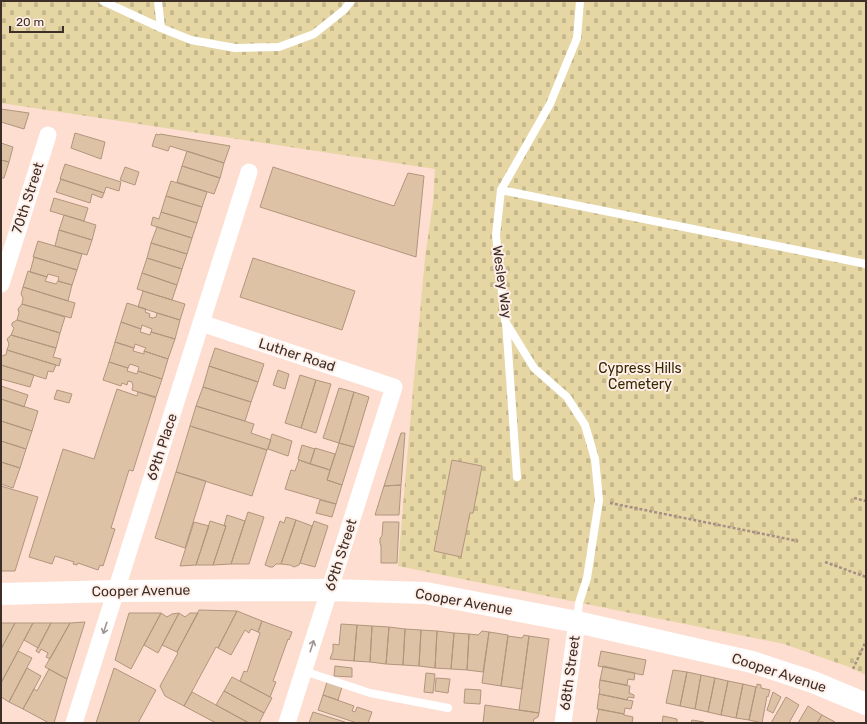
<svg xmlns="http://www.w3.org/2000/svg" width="867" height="724" font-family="Rubik,sans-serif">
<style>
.cemetery{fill:url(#cemetery-stones)}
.building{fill:#ddc2a6;stroke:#b0967c}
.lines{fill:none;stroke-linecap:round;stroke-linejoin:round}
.path{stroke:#a78f85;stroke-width:2.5;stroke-dasharray:3 2;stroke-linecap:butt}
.service{stroke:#fff;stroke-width:8}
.minor{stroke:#fff;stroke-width:17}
.secondary{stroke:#fff;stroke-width:22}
.oneway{stroke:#9e9694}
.labels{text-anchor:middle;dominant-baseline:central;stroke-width:4;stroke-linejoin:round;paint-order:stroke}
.street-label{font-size:14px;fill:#3d2e28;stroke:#ffefe8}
.park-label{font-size:14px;fill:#342900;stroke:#ffefe8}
</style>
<defs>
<pattern id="cemetery-stones" width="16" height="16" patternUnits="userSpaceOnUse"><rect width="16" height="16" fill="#e5d6a4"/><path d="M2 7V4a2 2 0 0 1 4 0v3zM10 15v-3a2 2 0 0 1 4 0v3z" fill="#c5b88d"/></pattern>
</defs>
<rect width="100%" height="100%" fill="#fdded1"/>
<!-- cemetery -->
<path class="cemetery" d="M1 1H866V675L849 667 784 644 398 566 411 412 425 258 433 202 435 169 1 103Z"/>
<!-- building -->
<path class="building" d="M1 109 29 113 24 129 1 122Z
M75 133 105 142 101 159 71 148Z
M156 134 159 135 160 134 230 146 224 163 170 146 168 151 152 146Z
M1 143 13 147 9 162 1 160Z
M187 151 224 163 220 178 182 166Z
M1 160 9 162 4 178H1Z
M65 164 121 182 119 191 106 187 104 193 60 179Z
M182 166 220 178 214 194 177 182Z
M125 167 139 172 135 185 120 180Z
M273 167 394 206 408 173 424 176 416 257 260 207Z
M61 179 104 193 102 198 92 194 90 203 56 192Z
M171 181 207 192 202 207 166 196Z
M166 196 202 207 197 223 161 212Z
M54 198 88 208 84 221 50 211Z
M161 212 197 223 192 238 151 225 153 217 159 219Z
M64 215 96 225 92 240 59 230Z
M157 227 192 238 187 254 151 243Z
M59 230 92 240 87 255 55 246Z
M38 241 82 254 77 270 33 257Z
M151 243 187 254 182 269 147 258Z
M34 257 77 270 72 285 58 281 59 277 48 274 47 277 30 272Z
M147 258 182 269 177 285 142 273Z
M253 258 355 291 342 330 240 297Z
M28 271 47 277 45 281 56 284 58 281 72 285 68 301 23 287Z
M142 273 177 285 172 300 137 289Z
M23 287 75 303 71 318 22 304 23 298 21 294Z
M143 291 185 304 180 320 138 307Z
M127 303 146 309 145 312 150 314 149 317 153 318 156 317 157 313 180 320 175 339 151 332 152 329 142 325 141 329 121 322Z
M22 304 65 317 60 333 17 320 19 313 18 309Z
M17 320 60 333 56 348 11 335 14 328 12 326V323Z
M121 322 141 329 140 332 150 335 151 332 175 339 168 359 144 351 146 348 135 344 134 348 115 342Z
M11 335 56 348 53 357 61 359 59 366 7 350 9 344 7 339Z
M115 342 134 348 133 351 144 354V351L168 359 162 379 138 371 139 367 130 364 128 368 109 362Z
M215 348 264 364 258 382 209 366Z
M7 350 56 365 53 372 48 371 46 379 1 365V357L4 355H6Z
M109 362 128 368 127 371 137 374 138 371 162 379 156 397 132 390 133 386 132 382 128 381 127 385 122 383 121 386 103 380Z
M1 365 34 375 30 387 1 379Z
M209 366 258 382 251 402 203 387Z
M278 370 289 374 285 389 273 385Z
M300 375 316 380 301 428 285 423Z
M316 380 331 384 316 433 301 428Z
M1 386 28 395 24 407 1 399Z
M203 387 251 402 245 421 196 406Z
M339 388 354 392 339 443 323 438Z
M117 389 137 396 138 392 156 398 133 471 129 470 111 528 115 529 103 566 100 565 98 570 78 563 77 565 73 564 74 562 55 556 52 564 29 557 63 449 94 459Z
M57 390 72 394 69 403 54 399Z
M354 392 369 397 354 447 339 443Z
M1 399 38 411 32 431 1 421Z
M196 406 254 424 251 433 271 440 267 450 190 426Z
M1 421 32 431 26 449 1 441Z
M190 426 267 450 252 496 176 472Z
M401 433H405L401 485 384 486Z
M272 434 292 441 288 456 268 449Z
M1 441 26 449 20 468 1 462Z
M339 443 354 447 342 485 327 480Z
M302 445 315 449 310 464 299 460 298 459Z
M315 448 335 454 330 470 310 464Z
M299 460 330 470 327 480 342 485 336 504 285 489 291 470 295 471Z
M452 460 482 466 473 513H470L461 557 434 551Z
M1 462 20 468 13 488 1 484Z
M176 472 206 481 185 548 155 538Z
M401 485 399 515H375L384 486Z
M1 486 38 497 15 571H1Z
M320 500 336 504 332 517 316 513Z
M248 512 264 517 249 564H231Z
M227 515 245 521 231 564 213 565 226 526H224Z
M286 517 296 520 281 564H276L273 567H270L265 565 280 521 284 523Z
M296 520 312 526 300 563 299 565 294 567 290 565 281 564Z
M210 521 226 526 213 565H196Z
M314 521 328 526 315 567 300 563Z
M194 522 209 526 196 565 180 566Z
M383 522H399L397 563H381V546L380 543V538L382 536Z
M199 610 237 611 218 648 216 647 184 706 165 696 160 686 178 653 177 652Z
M237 611 262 621 258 632 251 629 249 633 245 630 231 655 218 648Z
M129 613H161L131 669 115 660Z
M161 613 167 617 172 614 179 613 158 653 144 645Z
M179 613 185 617 190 613H198L177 652 162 645Z
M262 621 292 632 289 640 288 639 273 681 276 682 270 697 240 681 244 671 247 672 260 633 258 632Z
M85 622 67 679 45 667 70 623Z
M1 623H15L1 649Z
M15 623H33L1 683V649Z
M33 623H51L38 648 24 640Z
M51 623H70L50 659 46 657 48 653 41 649 39 653 36 651Z
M341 624 357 625 354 661 330 659 333 651V644L339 645Z
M357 625 372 626 370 662 354 661Z
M372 626 389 627 386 664 370 662Z
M389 627 405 629 403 665 386 664Z
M405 629 421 630 419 666 403 665Z
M421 630 437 631 435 668 419 666Z
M437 631 454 633 451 669 435 668Z
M482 631 489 632 483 672 467 670 469 634 478 635Z
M489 632 508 635 501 686 482 683Z
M454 633 469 634 467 670 451 669Z
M524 635 529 636 522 689 501 686 508 636 522 638Z
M529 636 549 639 539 713 519 710Z
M18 651 32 658 9 702 1 697V683Z
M601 651 646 660 643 675 598 666Z
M335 666 352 668V677L334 676Z
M603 666 635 673 634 680 628 679 627 685 600 680Z
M27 668 41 676 23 709 9 702Z
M114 668 156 690 138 723H96Z
M49 669 67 679 54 723H49L23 709 34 689 37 691Z
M673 670 687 672 680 706 666 703Z
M687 672 701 675 695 709 680 706Z
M426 673 435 674 433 693 424 692Z
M701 675 715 678 708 712 695 709Z
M232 677 272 698 264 713 224 691Z
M436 678 450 679 448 693 435 691Z
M715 678 728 681 721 715 708 712Z
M600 680 629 686H630L629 693 634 695V698L628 697 627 700 599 694 600 689 599 688Z
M728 681 743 684 736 718 721 715Z
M327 682 342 687 338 700 323 695Z
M743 684 756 687 749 720 736 718Z
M757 684 761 685V688L770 690 768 697 767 696 762 723 749 720 756 687H757Z
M465 689 481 690 480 704 464 703Z
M224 691 264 713 259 723H249L216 705Z
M192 692 249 723H216L184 706Z
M773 692 781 697 773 713 767 710Z
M599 694 633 701 631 709 625 708 624 714 597 709Z
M323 695 354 706 352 711 355 712 357 707 372 712 368 723H357L318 710Z
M786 697 799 705 789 723H771Z
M485 705 539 713 538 717 534 719 533 723H483Z
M808 706 822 715 817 723H798Z
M599 709 624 714V715L633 717 632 723H596Z
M313 712 348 723H309Z
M822 715 835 722V723H817Z
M663 716 677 719V723H662Z
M692 720 704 722V723H691Z"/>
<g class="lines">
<!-- path -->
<path class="path" d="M854 498 866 501
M610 503 798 541
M825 562 866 577
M853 669 866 641"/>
<!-- service -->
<path class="service" d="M103 1 161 28 191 40 235 48 279 47 314 34 344 10 351 1
M158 1 161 28
M501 190 866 264
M506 322 517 477
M577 621 579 603 587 578 599 500 595 459 585 425 567 397 534 368 505 321 496 235 501 190 550 104 577 38 580 1
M304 671 370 693 448 708"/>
<!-- minor -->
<path class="minor" d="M1 284 48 135
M201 323 394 387 287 723
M74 723 249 172
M563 723 577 622"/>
<!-- secondary -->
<path class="secondary" d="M1 594 117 591 330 590 426 593 577 622 752 662 813 682 866 704"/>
</g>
<!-- one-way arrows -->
<defs><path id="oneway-shaft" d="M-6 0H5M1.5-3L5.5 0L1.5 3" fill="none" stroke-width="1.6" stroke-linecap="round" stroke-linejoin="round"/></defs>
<g class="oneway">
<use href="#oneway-shaft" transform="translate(105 628) rotate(108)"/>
<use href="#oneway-shaft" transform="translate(312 646) rotate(-72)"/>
</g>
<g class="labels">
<!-- street labels -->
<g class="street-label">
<text transform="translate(28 198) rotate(-72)">70th Street</text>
<text transform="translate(502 282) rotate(82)">Wesley Way</text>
<text transform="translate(297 355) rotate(18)">Luther Road</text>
<text transform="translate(162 447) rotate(-72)">69th Place</text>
<text transform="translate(341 555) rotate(-72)">69th Street</text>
<text transform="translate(141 591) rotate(-1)">Cooper Avenue</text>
<text transform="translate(464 602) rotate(10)">Cooper Avenue</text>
<text transform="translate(570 673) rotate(-82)">68th Street</text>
<text transform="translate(779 673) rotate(18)">Cooper Avenue</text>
</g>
<!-- park labels -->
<g class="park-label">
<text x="640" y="368">Cypress Hills<tspan x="640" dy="16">Cemetery</tspan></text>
</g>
</g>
<!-- border -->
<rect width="867" height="724" fill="none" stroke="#3d2e28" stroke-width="4"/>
<!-- scale -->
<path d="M10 26v6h53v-6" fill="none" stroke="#3d2e28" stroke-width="2"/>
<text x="16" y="26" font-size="12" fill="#3d2e28" stroke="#ffefe8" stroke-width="3" paint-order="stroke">20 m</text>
</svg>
